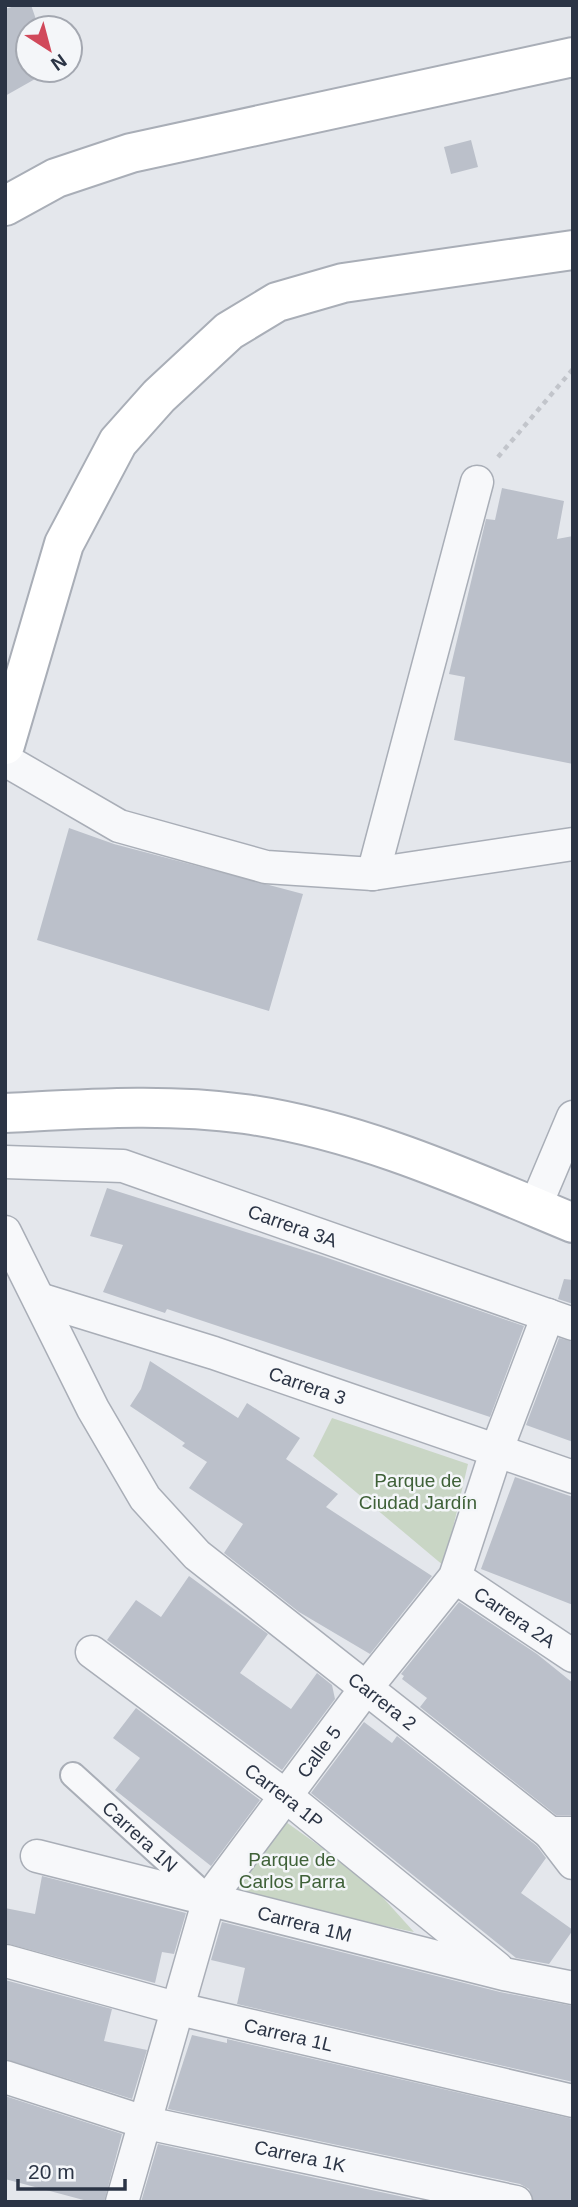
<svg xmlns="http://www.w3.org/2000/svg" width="578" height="2207" font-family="Arial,sans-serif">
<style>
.green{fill:#c9d6c5}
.building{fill:#bbc0ca}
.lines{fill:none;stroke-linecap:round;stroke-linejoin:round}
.pedestrian-casing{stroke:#a9aeb7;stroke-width:28}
.minor-casing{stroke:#a9aeb7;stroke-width:35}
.secondary-casing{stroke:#a9aeb7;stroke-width:42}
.path{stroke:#c2c5cb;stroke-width:4.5;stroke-dasharray:5 5;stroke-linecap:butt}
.pedestrian{stroke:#f7f8fa;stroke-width:24}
.minor{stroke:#f7f8fa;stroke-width:32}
.secondary{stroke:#fff;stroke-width:38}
.labels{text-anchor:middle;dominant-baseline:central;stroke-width:5;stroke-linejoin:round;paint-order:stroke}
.street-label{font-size:19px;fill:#2b3445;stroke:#f4f6f9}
.park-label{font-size:19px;fill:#3f6138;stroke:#f4f6f9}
</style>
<rect width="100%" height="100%" fill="#e4e7ec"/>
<!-- green -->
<path class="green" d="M332 1418 468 1464 444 1566 313 1456Z
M279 1817 367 1880 414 1932 226 1893Z"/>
<!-- building -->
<path class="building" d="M18 5H31L39 28H28V70H51L5 96V9Z
M471 140 478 167 451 174 444 147Z
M502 488 564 501 557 539 573 536V764L454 740 465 677 449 674 486 519 495 520Z
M69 828 114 844 303 894 269 1011 37 940Z
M107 1188 322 1256 524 1326 490 1417 167 1309 165 1313 103 1292 123 1245 90 1236Z
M564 1279 573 1280V1304L558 1299Z
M559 1338 573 1342V1442L526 1425Z
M150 1361 238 1418 247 1403 300 1438 286 1459 338 1494 326 1507 432 1576 370 1654 299 1612 224 1553 243 1524 189 1488 207 1462 182 1446 185 1443 130 1406 141 1389Z
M515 1477 573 1497V1605L481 1569Z
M189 1576 268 1634 240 1673 291 1709 317 1673 332 1685 335 1699 282 1770 107 1640 136 1600 161 1617Z
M459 1602 537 1654 573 1683V1815H556L420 1707 427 1698 402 1679 404 1676 401 1674Z
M136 1708 260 1800 211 1866 115 1790 140 1758 113 1738Z
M364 1722 392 1743 397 1736 537 1846 546 1858 521 1893 573 1930 549 1964 516 1958 311 1793Z
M42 1876 186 1913 174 1954 162 1952 155 1983 5 1943V1908L35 1914Z
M222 1922 500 1992 573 2006V2082L237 2004 245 1968 211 1960Z
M5 1980 112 2009 104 2041 147 2050 132 2099 5 2059Z
M192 2035 227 2043V2039L573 2119V2202H534L529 2189 520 2184 168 2109Z
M5 2096 122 2134 104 2202H91L5 2179Z
M158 2144 427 2202H141Z"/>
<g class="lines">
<!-- pedestrian casing -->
<g class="pedestrian-casing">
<g id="pedestrian">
<path id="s1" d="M73 1775 209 1899"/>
</g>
</g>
<!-- minor casing -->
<g class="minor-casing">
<g id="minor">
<path d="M5 760 119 826 266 867 373 874 573 844"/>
<path d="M373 874 477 482"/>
<path id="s2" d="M5 1162 123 1166 573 1324"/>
<path d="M535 1207 573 1117"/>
<path id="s3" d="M5 1232 93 1409 145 1498 197 1555 550 1833H573"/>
<path id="s4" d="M39 1299 214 1353 573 1477"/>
<path id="s5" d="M455 1577 573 1656"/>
<path id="s6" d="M92 1652 287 1797 497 1968"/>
<path d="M550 1833 573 1863"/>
<path id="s7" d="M37 1856 504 1974 573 1988"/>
<path id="s8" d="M6 1961 179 2009 573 2101"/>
<path id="s9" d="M5 2077 147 2123 516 2202"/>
<path id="s10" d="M122 2202 209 1899 366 1688 455 1577 497 1449 548 1315"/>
</g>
</g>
<!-- secondary casing -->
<g class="secondary-casing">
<path id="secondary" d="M5 206 56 178 131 153 573 57
M5 745 64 544 118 442 159 396 229 331 277 302 343 283 573 250
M5 1113C85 1109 165 1103 245 1114 359 1130 467 1179 573 1223"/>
</g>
<!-- path -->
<path class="path" d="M498 457 573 369"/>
<!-- pedestrian -->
<use href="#pedestrian" class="pedestrian"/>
<!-- minor -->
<use href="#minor" class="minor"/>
<!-- secondary -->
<use href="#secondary" class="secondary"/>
</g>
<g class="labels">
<!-- street labels -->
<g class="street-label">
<text stroke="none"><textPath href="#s2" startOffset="298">Carrera 3A</textPath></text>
<text stroke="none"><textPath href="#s4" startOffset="282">Carrera 3</textPath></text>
<text stroke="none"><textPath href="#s5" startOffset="72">Carrera 2A</textPath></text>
<text stroke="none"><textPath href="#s3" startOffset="614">Carrera 2</textPath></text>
<text stroke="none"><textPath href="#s10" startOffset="499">Calle 5</textPath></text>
<text stroke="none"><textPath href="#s6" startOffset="240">Carrera 1P</textPath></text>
<text stroke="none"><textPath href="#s1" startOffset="91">Carrera 1N</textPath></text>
<text stroke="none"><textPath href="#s7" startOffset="276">Carrera 1M</textPath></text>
<text stroke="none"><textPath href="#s8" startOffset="292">Carrera 1L</textPath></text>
<text stroke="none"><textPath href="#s9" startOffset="306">Carrera 1K</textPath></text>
</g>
<!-- park labels -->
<g class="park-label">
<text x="418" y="1480">Parque de<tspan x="418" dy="22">Ciudad Jardín</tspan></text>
<text x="292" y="1859">Parque de<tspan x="292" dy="22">Carlos Parra</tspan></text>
</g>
</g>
<!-- border -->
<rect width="578" height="2207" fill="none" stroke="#2b3445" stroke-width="14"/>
<!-- north arrow -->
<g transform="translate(49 49) rotate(144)"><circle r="33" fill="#f4f6f9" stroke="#a4a8b1" stroke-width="2"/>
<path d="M0-5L12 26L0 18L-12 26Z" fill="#d1495b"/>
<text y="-10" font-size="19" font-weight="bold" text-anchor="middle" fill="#2b3445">N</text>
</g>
<!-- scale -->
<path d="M18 2179v10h107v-10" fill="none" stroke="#2b3445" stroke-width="3.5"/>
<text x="28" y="2179" font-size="21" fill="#2b3445" stroke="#f4f6f9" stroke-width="5" paint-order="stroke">20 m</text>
</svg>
